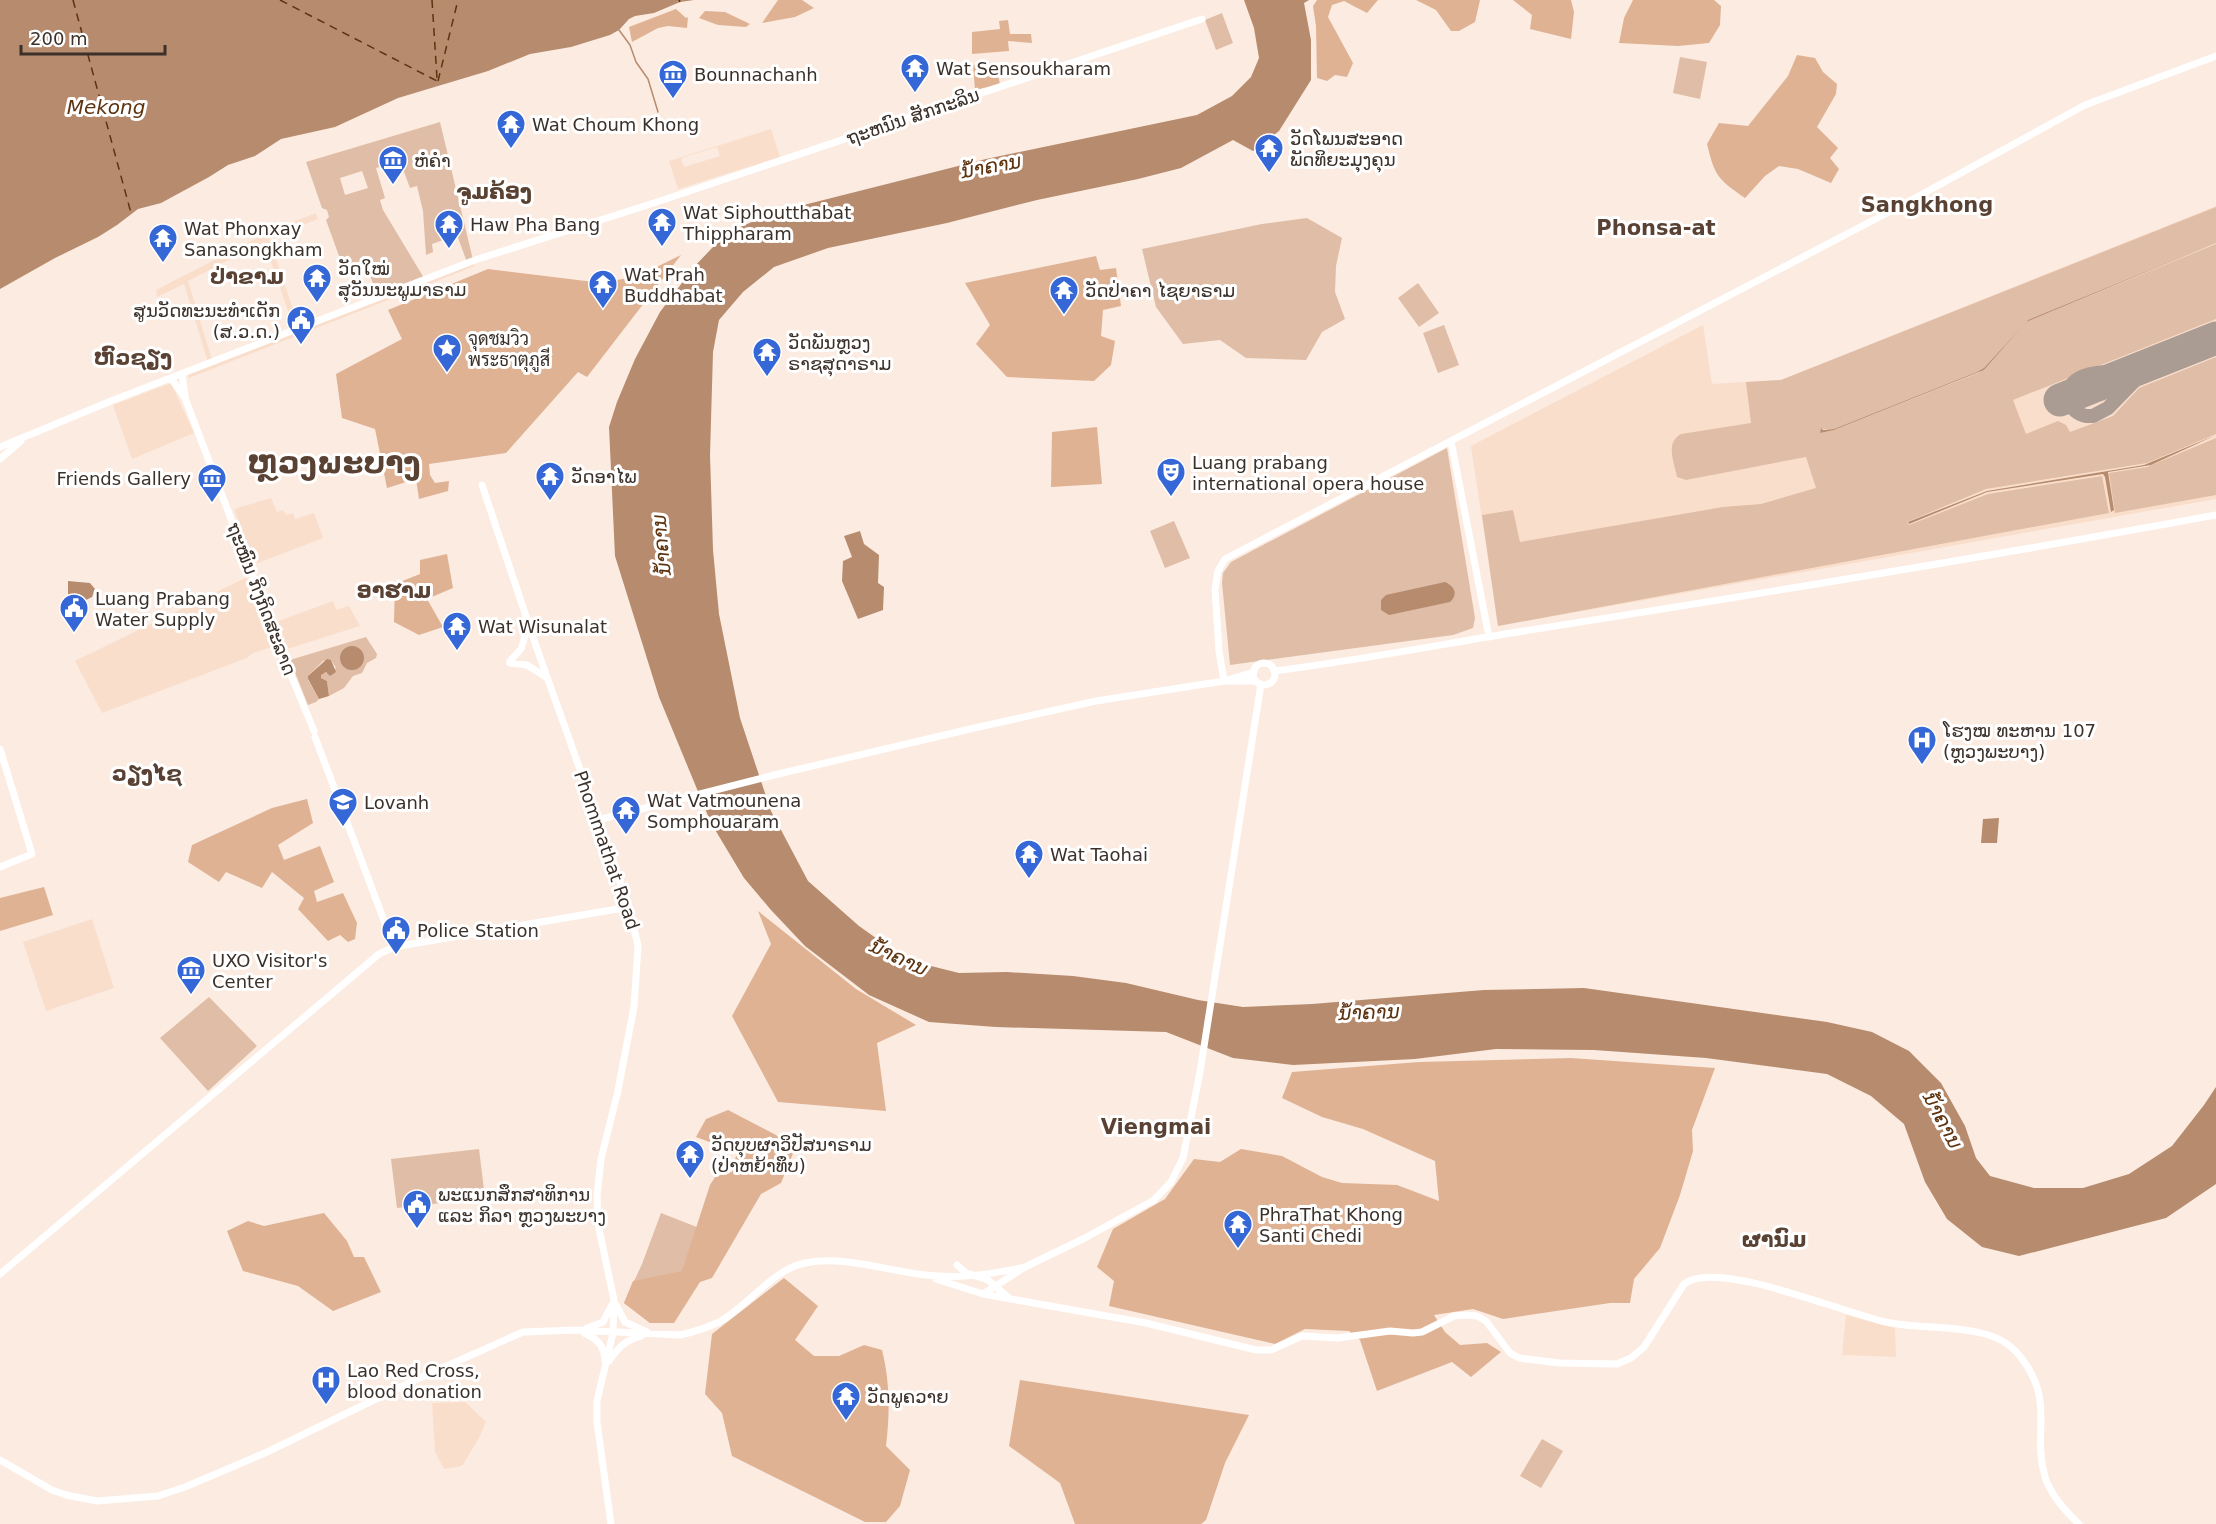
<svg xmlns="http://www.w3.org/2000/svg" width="2216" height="1524" font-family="'DejaVu Sans','Noto Sans Lao',Sarabun,sans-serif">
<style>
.built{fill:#fadecc;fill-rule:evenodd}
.green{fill:#e0bda6;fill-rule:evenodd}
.forest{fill:#dfb294}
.water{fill:#b68b6e}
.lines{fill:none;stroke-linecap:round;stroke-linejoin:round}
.stream{stroke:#b68b6e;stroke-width:1.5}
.ferry{stroke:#5e3310;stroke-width:1.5;stroke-dasharray:8 6;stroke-linecap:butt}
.taxiway{stroke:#aa9c93;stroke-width:14}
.runway{stroke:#aa9c93;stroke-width:33}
.secondary{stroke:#fff;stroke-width:7}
.labels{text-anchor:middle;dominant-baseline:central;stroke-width:6;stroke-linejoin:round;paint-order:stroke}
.poi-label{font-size:18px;fill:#3b312a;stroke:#fff;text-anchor:start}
.street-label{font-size:18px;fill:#3b312a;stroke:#fff}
.water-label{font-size:20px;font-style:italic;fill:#5e3310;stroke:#fff}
.quarter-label{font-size:21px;font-weight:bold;fill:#594233;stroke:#fff}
.town-label{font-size:30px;font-weight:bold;fill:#594233;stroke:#fff}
</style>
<rect width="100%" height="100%" fill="#fcebe0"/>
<!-- built -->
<path class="built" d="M771 129 780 157 678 189 669 161ZM717 147 720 156 684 167 681 158Z
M2216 206V499L1498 626 1471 446 1703 325 1712 384 1781 380Z
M316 213 318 219 269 239 299 326 473 260 475 266 189 378 186 371 208 362 184 284 157 297 156 290 272 230ZM264 242 294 328 212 360 188 281Z
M171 383 194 433 132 459 113 405Z
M271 498 277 512 283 510 286 515 293 513 295 519 314 513 323 538 258 563 254 561 234 509Z
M245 578 248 579 272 647 253 653 247 658 102 713 75 661Z
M333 601 336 610 349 606 360 626 287 649 276 622Z
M92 919 114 988 46 1011 23 942Z
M1846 1315 1895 1328 1896 1357 1842 1355Z
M465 1402 486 1422 479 1438 462 1466 444 1469 435 1452 432 1403Z"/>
<!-- green -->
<path class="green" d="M1222 13 1233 43 1216 50 1205 20Z
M1680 57 1707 62 1700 99 1673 93Z
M440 122 473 260 467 262 457 235 432 244 433 252 426 255 423 211 417 186 410 188 400 161 376 168 385 198 380 200 383 210 424 278 377 296 365 260 343 267 326 220 329 217 327 210 322 208 306 162ZM362 171 368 188 345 195 340 178Z
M2216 207V243L2028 320 1984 368 1977 372 1834 429H1821L1820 433 1834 430 1978 373 1984 370 2026 322 2216 244V319L2013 400 2026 434 2058 421 2066 425 2070 432 2113 416 2139 388 2216 357V434L2147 463 1986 489 1907 522 1909 525 1988 494 2102 476 2109 513 1498 626 1482 515 1513 510 1520 542 1723 507 1761 504 1816 488 1806 457 1686 480 1677 477C1674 461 1665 443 1681 434L1751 423 1746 382 1781 380Z
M1307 218 1342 238 1336 266 1335 292 1345 319 1322 332 1306 360 1246 358 1220 340 1183 344 1156 307 1142 249 1262 224Z
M1418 283 1439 313 1419 327 1398 298Z
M1444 325 1459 365 1438 373 1423 333Z
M2216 438V495L2115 513 2109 473 2147 467Z
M1447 448 1475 618 1473 628 1453 635 1230 665 1222 583 1223 573 1231 562Z
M1174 521 1190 558 1165 568 1150 531Z
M366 637 377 654 376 658 367 663 362 673 353 676 344 688 329 696 327 681 321 678V675L323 672 329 673 336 668 331 660 323 661 308 676V680L319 699 316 702 308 705 290 660Z
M209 997 257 1046 208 1091 160 1038Z
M479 1149 485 1198 397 1208 391 1159Z
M661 1213 712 1233 674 1323H650L624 1303 642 1264Z
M1542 1439 1563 1451 1541 1488 1520 1476Z"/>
<!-- forest -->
<path class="forest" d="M778 0H802L814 8 795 17 762 23Z
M1317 0H1378L1367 13 1344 1 1332 5 1328 17 1353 63 1347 77 1335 75 1327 81 1317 78 1316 26 1313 6Z
M1416 0H1480L1475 22 1459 31H1451L1436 10Z
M1513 0H1571L1574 12 1571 39 1530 29 1532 15Z
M1633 0H1714L1721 6 1720 25 1709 43 1678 46 1619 43 1624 18Z
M676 9 686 18 688 17 687 28 668 26 658 28 632 42 629 27Z
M705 11 725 12 750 24 746 27 718 25 699 18Z
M1008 20 1010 34H1031L1032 43 1008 41 1009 51 972 54V32L1000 29 999 21Z
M1797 55 1815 58 1823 72 1837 84 1836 94 1817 127 1838 148 1830 158 1839 169 1831 183 1798 169 1779 166 1765 176 1745 198C1718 179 1715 177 1707 144L1719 123 1748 126 1788 76Z
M995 62 1000 84 975 90 973 65Z
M681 255 587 377 578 372 506 453 429 464 430 475 435 483 449 481 448 491 419 499 416 479 387 488 375 429 342 418 336 374 402 339 388 310 488 269 602 283 638 276Z
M1096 256 1100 270 1116 268 1121 306 1103 310 1101 336 1115 341 1111 365 1094 381 1007 377 976 344 990 325 965 283Z
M1097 427 1102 484 1051 487 1052 432Z
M447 554 453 588 427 599 443 627 419 635 394 622 395 584 420 574V560Z
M307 799 313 823 278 845 284 860 320 846 334 882 314 891 317 902 343 893 357 923 355 939 348 942 340 935 328 941 298 909 304 898 272 872 262 888 226 872 219 882 188 862 192 845 272 808Z
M44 887 53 915 0 931V898Z
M758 911 856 989 916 1025 877 1043 886 1111 778 1102 732 1016 771 944Z
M1571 1058 1715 1068 1692 1130 1693 1151 1680 1195 1660 1248 1634 1279 1630 1303H1610L1503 1319 1473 1309 1434 1315 1445 1332 1460 1345 1487 1343 1501 1352 1471 1377 1452 1362 1377 1391 1360 1340 1349 1331 1305 1329 1275 1344 1109 1306 1114 1281 1097 1267 1113 1229 1165 1199 1194 1159 1220 1162 1241 1149 1282 1156 1322 1177 1342 1183 1397 1185 1439 1201 1435 1161 1363 1129 1322 1117 1282 1098 1292 1072 1419 1062Z
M728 1110 776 1135 794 1151 781 1183 761 1194 712 1278 700 1282 674 1323H650L624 1303 633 1281 682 1271 710 1185 717 1174 732 1172 737 1152 696 1137 706 1119Z
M324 1213 347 1241 354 1257H364L381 1292 333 1311 298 1286 243 1271 227 1231 248 1221 264 1226Z
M784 1278 818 1306 795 1340 814 1356H839L864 1345 882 1350C890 1382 890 1412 886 1446L910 1470 900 1506 886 1522H865L732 1456 722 1413 705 1394 712 1334Z
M1020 1380 1249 1415 1225 1463 1206 1520 1201 1524H1075L1060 1483 1009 1446Z"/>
<!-- water -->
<path class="water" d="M0 0H694L680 2 654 13 635 16 629 19 619 30 610 35 571 47 530 54 488 71 398 98 335 127 281 139 255 156 228 165 209 177 161 203 138 209 117 225 98 237 55 258 0 289Z
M1244 0H1309L1304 3 1311 40V80L1279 131 1253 151 1233 140 1181 168 1138 179 1037 200 947 223 828 248 774 267 743 292 719 320 713 352 710 455 713 550 719 614 740 718 771 811 808 881 859 926 907 960 959 973 1007 972 1073 976 1126 983 1198 1000 1243 1007 1312 1004 1484 990 1584 988 1827 1022 1872 1032 1909 1051 1941 1083 1965 1126 1976 1158 1990 1176 2034 1188H2083L2129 1174 2172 1146 2204 1105 2216 1087V1184L2166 1218 2019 1256 1982 1247 1947 1219 1925 1182 1904 1124 1871 1096 1827 1074 1706 1058 1594 1050 1496 1049 1415 1059 1293 1065 1233 1058 1166 1032 996 1027 929 1022 869 995 805 946 771 910 744 878 711 823 659 697 615 556 609 427 617 402 635 359 660 312 694 267 713 247 736 229 772 213 986 159 1197 115 1232 96 1251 77 1259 58 1254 28Z
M2216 243 2026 322 1984 370 1834 430 1820 433 1821 428 1823 430 1834 429 1977 372 1984 368 2028 320Z
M2216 435 2151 465 2108 472 2114 510 2111 512 2105 477 2103 474 1987 492 1909 524 1908 522 1987 491 2144 465Z
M860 531 864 544 879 555 878 583 884 587 883 610 858 619 842 581 843 561 852 557 844 536Z
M68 581 90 583 95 589 92 597 84 601 70 599 68 595Z
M1445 582C1454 586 1459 594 1450 602L1389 615 1381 610V600L1386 595Z
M340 658a12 12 0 1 1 24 0a12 12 0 1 1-24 0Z
M327 659 331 660 336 672 330 676 326 672 321 675V678L327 681 329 696 319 699 308 679V676Z
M1999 818 1997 843H1981L1983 819Z"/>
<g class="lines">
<!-- stream -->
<path class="stream" d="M619 30 630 45 636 62 648 79 658 112"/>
<!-- ferry -->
<path class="ferry" d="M73 0 131 213
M280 0 437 81
M432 0 437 78
M679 0 680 2
M438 81 458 0"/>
<!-- taxiway -->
<path class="taxiway" d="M2133 371C2114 371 2061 369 2069 401 2071 409 2078 414 2086 416H2093L2108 408 2147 368 2154 362 2162 360"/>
<!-- runway -->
<path class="runway" d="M2060 400 2216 338"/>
<!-- secondary -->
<path class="secondary" d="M182 374 185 396
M171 378 185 398 282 653 314 731
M1451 441 1489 637
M0 447 111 401 475 260 657 202 1202 19
M0 459 21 441
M482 485 536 646 629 907 638 946 634 1007 617 1095 601 1159 597 1196 598 1224 614 1300 613 1333 597 1401V1422L611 1524
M510 661 521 649 528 627
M510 663 527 665 546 677
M1253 674a11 11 0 1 1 22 0a11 11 0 1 1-22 0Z
M1274 671C1354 661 1432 646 1511 633 1747 596 1982 558 2216 515
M1224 681 1219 651 1215 589 1218 571 1225 559 1908 202 2085 105 2216 56
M1226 681H1256
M315 737 394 947
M0 749 32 854 0 867
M598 820 774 775 970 729 1096 701 1224 681 1254 672
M957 1265 966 1273 988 1280 1010 1299
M0 1274 379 954 394 947 629 907
M936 1279 983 1294 1025 1267 1083 1239 1154 1200 1171 1182 1183 1158 1200 1072 1261 684
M983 1294 1146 1323 1256 1350H1271L1302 1336 1338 1338 1390 1331 1413 1333 1422 1332 1454 1316 1466 1315 1477 1316 1486 1321 1510 1353 1519 1358 1559 1363 1617 1364 1631 1358 1644 1347 1684 1284C1716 1258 1846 1314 1886 1322 1918 1329 1953 1325 1985 1334 2000 1338 2013 1346 2022 1359 2055 1402 2032 1433 2045 1477 2051 1496 2065 1511 2079 1524
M616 1305 625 1322 647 1332
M587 1328 603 1322 612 1305
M584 1333C597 1339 604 1345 605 1360
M609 1361C618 1348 625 1340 641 1336
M0 1460 52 1490 66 1495 97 1501 158 1496 185 1487 265 1453 413 1381 523 1332 576 1330 680 1335C693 1332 707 1328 719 1322 747 1307 773 1269 805 1263 845 1255 886 1271 926 1275 961 1279 992 1274 1025 1267"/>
</g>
<!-- icons -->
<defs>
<g id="temple-pin" transform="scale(1.5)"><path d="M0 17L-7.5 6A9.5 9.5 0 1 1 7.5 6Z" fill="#3567d6" stroke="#fff"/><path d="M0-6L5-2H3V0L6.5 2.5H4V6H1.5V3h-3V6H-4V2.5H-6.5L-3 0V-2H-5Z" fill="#fff"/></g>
<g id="museum-pin" transform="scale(1.5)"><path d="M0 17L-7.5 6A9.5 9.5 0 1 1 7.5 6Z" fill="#3567d6" stroke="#fff"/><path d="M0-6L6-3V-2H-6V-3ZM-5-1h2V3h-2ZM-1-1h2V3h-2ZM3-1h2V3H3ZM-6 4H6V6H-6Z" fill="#fff"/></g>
<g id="civic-pin" transform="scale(1.5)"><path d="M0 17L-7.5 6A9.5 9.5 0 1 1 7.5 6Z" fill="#3567d6" stroke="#fff"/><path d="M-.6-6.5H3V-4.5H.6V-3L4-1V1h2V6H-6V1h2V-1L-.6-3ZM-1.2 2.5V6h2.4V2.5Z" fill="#fff"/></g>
<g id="sight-pin" transform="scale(1.5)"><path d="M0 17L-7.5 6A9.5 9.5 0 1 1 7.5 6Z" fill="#3567d6" stroke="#fff"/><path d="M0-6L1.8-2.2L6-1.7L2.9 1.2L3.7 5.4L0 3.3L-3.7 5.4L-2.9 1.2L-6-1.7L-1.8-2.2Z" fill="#fff"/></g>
<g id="theatre-pin" transform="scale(1.5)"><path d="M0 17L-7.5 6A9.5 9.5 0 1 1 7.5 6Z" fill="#3567d6" stroke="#fff"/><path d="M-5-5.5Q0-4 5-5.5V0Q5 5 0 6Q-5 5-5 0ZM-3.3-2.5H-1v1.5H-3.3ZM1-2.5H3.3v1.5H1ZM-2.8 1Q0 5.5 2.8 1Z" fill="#fff"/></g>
<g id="hospital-pin" transform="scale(1.5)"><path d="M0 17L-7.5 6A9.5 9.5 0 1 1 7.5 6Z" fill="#3567d6" stroke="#fff"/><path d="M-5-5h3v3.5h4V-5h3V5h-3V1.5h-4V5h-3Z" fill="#fff"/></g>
<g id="university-pin" transform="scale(1.5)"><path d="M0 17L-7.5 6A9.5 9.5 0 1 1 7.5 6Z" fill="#3567d6" stroke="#fff"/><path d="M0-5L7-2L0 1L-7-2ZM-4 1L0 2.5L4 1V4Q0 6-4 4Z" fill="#fff"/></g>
</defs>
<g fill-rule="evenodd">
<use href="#temple-pin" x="915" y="68"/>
<use href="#museum-pin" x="673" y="74"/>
<use href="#temple-pin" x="511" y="124"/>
<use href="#temple-pin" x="1269" y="148"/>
<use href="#museum-pin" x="393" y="160"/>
<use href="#temple-pin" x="662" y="222"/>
<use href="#temple-pin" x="449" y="224"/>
<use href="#temple-pin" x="163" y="238"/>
<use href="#temple-pin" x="317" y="278"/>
<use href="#temple-pin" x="603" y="284"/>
<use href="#temple-pin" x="1064" y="290"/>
<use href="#civic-pin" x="301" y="320"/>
<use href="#sight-pin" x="447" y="348"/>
<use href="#temple-pin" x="767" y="352"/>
<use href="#theatre-pin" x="1171" y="472"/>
<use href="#temple-pin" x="550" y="476"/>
<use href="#museum-pin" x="212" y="478"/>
<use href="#civic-pin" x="74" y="608"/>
<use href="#temple-pin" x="457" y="626"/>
<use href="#hospital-pin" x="1922" y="740"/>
<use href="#university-pin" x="343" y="802"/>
<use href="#temple-pin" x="626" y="810"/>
<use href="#temple-pin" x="1029" y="854"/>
<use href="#civic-pin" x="396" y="930"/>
<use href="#museum-pin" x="191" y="970"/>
<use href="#temple-pin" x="690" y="1154"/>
<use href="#civic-pin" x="417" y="1204"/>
<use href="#temple-pin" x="1238" y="1224"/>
<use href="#hospital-pin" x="326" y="1380"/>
<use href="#temple-pin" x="846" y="1396"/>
</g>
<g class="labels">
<!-- poi labels -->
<g class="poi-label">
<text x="936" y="68">Wat Sensoukharam</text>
<text x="694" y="74">Bounnachanh</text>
<text x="532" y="124">Wat Choum Khong</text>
<text x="1290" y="138">ວັດໂພນສະອາດ<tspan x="1290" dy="21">ພັດທິຍະມຸງຄຸນ</tspan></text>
<text x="414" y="160">ຫໍຄຳ</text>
<text x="683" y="212">Wat Siphoutthabat<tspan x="683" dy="21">Thippharam</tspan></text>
<text x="470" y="224">Haw Pha Bang</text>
<text x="184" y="228">Wat Phonxay<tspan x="184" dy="21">Sanasongkham</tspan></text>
<text x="338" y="268">ວັດໃໝ່<tspan x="338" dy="21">ສຸວັນນະພູມາຣາມ</tspan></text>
<text x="624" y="274">Wat Prah<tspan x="624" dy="21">Buddhabat</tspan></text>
<text x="1085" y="290">ວັດປ່າຄາ ໄຊຍາຣາມ</text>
<text x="280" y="310" text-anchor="end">ສູນວັດທະນະທຳເດັກ<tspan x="280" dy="21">(ສ.ວ.ດ.)</tspan></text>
<text x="468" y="338">จุดชมวิว<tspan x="468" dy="21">พระธาตุภูสี</tspan></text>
<text x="788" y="342">ວັດພັນຫຼວງ<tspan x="788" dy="21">ຣາຊສຸດາຣາມ</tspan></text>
<text x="1192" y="462">Luang prabang<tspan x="1192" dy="21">international opera house</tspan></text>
<text x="571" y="476">ວັດອາໄພ</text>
<text x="191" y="478" text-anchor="end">Friends Gallery</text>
<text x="95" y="598">Luang Prabang<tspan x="95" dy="21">Water Supply</tspan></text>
<text x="478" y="626">Wat Wisunalat</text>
<text x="1943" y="730">ໂຮງໝ ທະຫານ 107<tspan x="1943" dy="21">(ຫຼວງພະບາງ)</tspan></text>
<text x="647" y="800">Wat Vatmounena<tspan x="647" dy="21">Somphouaram</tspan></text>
<text x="364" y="802">Lovanh</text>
<text x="1050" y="854">Wat Taohai</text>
<text x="417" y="930">Police Station</text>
<text x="212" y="960">UXO Visitor's<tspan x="212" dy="21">Center</tspan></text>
<text x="711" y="1144">ວັດບຸບຜາວິປັສນາຣາມ<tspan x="711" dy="21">(ປ່າຫຍ້າທຶບ)</tspan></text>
<text x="438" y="1194">ພະແນກສຶກສາທິການ<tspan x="438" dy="21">ແລະ ກິລາ ຫຼວງພະບາງ</tspan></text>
<text x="1259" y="1214">PhraThat Khong<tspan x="1259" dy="21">Santi Chedi</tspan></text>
<text x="347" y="1370">Lao Red Cross,<tspan x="347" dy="21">blood donation</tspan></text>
<text x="867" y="1396">ວັດພູຄວາຍ</text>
</g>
<!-- street labels -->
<g class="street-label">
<text transform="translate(913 116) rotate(-19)">ຖະຫນົນ ສັກກະລິນ</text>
<text transform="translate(262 599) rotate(69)">ຖະໜົນ ກິງກິດສະລາດ</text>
<text transform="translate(607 850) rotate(71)">Phommathat Road</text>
</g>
<!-- water labels -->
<g class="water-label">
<text x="106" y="107">Mekong</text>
<text transform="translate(991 166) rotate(-10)">ນ້ຳຄານ</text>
<text transform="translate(661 545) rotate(-95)">ນ້ຳຄານ</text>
<text transform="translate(899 957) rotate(25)">ນ້ຳຄານ</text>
<text transform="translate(1369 1012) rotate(-2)">ນ້ຳຄານ</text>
<text transform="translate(1943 1120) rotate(62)">ນ້ຳຄານ</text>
</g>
<!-- quarter labels -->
<g class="quarter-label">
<text x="494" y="192">ຈູມຄ້ອງ</text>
<text x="1927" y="205">Sangkhong</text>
<text x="1656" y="228">Phonsa-at</text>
<text x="247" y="277">ປ່າຂາມ</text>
<text x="133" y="358">ຫົວຊຽງ</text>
<text x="394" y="591">ອາຮາມ</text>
<text x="147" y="774">ວຽງໄຊ</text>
<text x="1156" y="1127">Viengmai</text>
<text x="1774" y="1240">ຜານົມ</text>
</g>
<!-- town labels -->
<g class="town-label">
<text x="334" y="462">ຫຼວງພະບາງ</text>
</g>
</g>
<!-- scale -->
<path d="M21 45v9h144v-9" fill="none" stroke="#3b312a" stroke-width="3"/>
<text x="30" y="45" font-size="18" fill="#3b312a" stroke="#ffffff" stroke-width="4.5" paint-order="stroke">200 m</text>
</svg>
